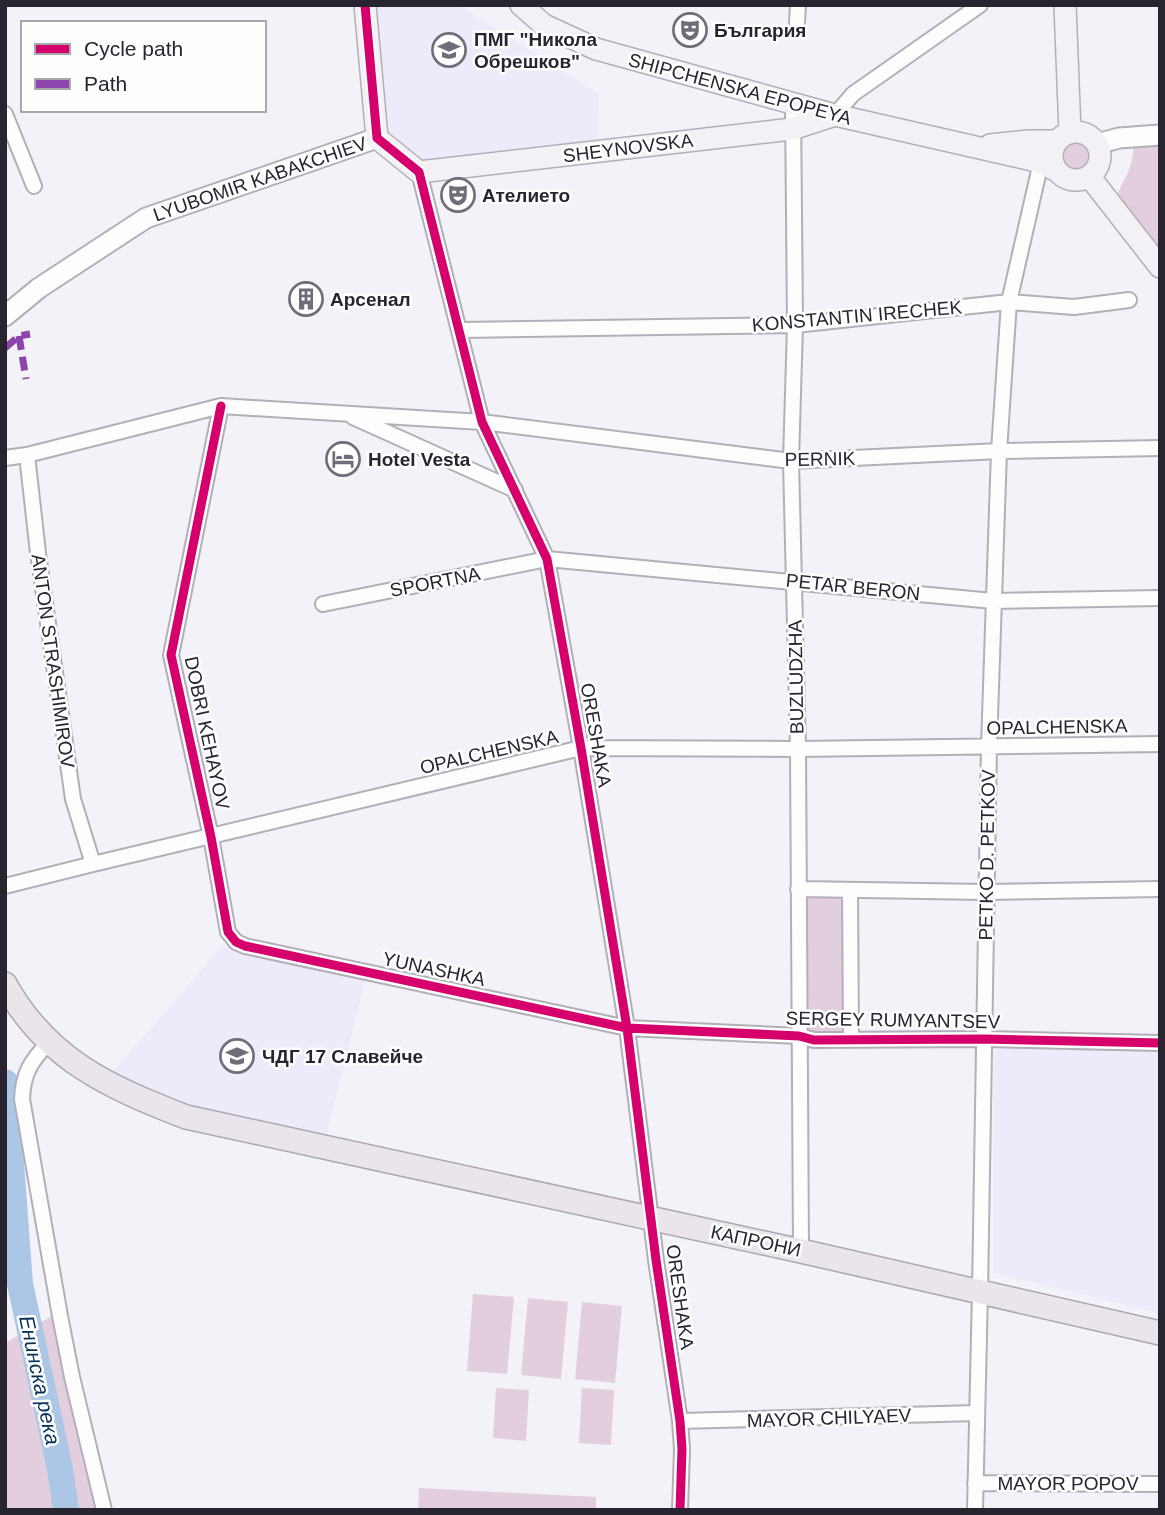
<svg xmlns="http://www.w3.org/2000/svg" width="1165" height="1515" font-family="Helvetica,sans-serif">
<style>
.built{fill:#edeafa}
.green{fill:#e3cede}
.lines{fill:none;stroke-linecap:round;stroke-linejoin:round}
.river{stroke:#acc7e6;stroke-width:26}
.minor-casing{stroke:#b2afb8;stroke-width:18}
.tertiary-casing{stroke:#b2afb8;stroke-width:23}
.secondary-casing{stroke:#b2afb8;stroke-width:24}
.primary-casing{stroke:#ada7b2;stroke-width:26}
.minor{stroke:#fdfdfe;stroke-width:14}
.tertiary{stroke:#fdfdfe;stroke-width:19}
.secondary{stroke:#f3f1f5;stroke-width:21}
.primary{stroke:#e9e5eb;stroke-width:23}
.quiet{stroke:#8e44ad;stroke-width:7;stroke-dasharray:14 7;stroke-linecap:butt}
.cycleway-casing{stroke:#fefefe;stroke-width:13}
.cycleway{stroke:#d6006c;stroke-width:9}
.labels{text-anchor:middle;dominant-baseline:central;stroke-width:5;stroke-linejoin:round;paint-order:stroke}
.poi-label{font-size:19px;font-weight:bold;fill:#282531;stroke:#fefefe;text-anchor:start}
.street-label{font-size:19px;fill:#282531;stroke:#fefefe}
.water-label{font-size:21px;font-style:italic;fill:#073159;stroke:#fefefe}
</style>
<rect width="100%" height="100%" fill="#f3f2f8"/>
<!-- built -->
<path class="built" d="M365 5H458L599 94 597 152 419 172 377 138Z
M222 946 366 978 325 1141 194 1111 111 1074Z
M1000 1046 1160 1052V1313L993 1273 994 1054 996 1049Z"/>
<!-- green -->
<path class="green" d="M1061 156a15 15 0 1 1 30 0a15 15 0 1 1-30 0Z
M1160 144V250L1117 195C1125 176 1134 167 1133 146Z
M802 896 846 897 847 1032 804 1031Z
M473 1294 514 1297 507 1374 467 1371Z
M528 1298 568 1302 561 1379 521 1375Z
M582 1302 622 1306 615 1383 575 1379Z
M52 1316 96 1510H5V1343Z
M496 1388 529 1390 526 1441 493 1438Z
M582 1388 614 1390 611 1445 579 1443Z
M419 1488 596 1497V1510H418Z"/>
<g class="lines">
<!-- river -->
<path class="river" d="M5 1082 20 1284 60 1469 66 1510"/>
<!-- minor casing -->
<g class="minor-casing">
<path id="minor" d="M797 23 798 5
M793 104 795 325 791 461 798 749 801 1251
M5 114 34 186
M835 115 853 94 980 5
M419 172 482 422 547 559 581 748 627 1028 656 1260 680 1421 682 1449 680 1510
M459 330 795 325 1009 302 1074 307 1129 300
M221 406 171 655 211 837 228 932 236 942 245 946 627 1028 799 1036 814 1040 984 1039 1160 1043
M353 417 515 490
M27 455 38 553 73 799 93 864
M5 458 27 455 221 406 482 422 791 461 999 451 1160 448
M323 604 547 559 993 601 1160 598
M5 886 93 864 581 748 798 749 1160 744
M798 889 986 892 1160 889
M850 890 851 1040
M49 1042C31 1061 23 1073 22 1099L60 1316 72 1377 104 1510
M680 1421 977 1413
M975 1483 1160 1484
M975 1510 980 1292 989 746 999 451 1009 302 1041 162"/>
</g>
<!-- tertiary casing -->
<g class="tertiary-casing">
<path id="tertiary" d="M1097 144 1119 138 1160 135
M5 316 39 288 146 218 377 138"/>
</g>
<!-- secondary casing -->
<g class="secondary-casing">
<path id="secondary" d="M365 5 377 138 419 172 792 129 835 115
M521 5 544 25 596 49 835 115 1041 162 1057 171
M1065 5 1070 133
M1052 156a24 24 0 1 1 48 0a24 24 0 1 1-48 0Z
M990 145 1028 141H1057
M1089 176 1160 267"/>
</g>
<!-- primary casing -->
<g class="primary-casing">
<path id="primary" d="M5 984C47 1060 109 1087 186 1117L801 1251 1160 1333"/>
</g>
<!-- minor -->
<use href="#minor" class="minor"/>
<!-- tertiary -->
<use href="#tertiary" class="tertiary"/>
<!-- secondary -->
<use href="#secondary" class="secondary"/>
<!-- primary -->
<use href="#primary" class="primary"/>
<!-- quiet -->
<path class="quiet" d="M19 336 26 379
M5 348 19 336 30 334"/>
<!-- cycleway casing -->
<g class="cycleway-casing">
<path id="cycleway" d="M365 5 377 138 419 172 482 422 547 559 581 748 627 1028 656 1260 680 1421 682 1449 680 1510
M221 406 171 655 211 837 228 932 236 942 245 946 627 1028 799 1036 814 1040 984 1039 1160 1043"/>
</g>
<!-- cycleway -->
<use href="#cycleway" class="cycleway"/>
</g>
<!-- icons -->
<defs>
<g id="theatre-ring" transform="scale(1.75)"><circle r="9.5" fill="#fefefe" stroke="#6f6d77" stroke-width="1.5"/><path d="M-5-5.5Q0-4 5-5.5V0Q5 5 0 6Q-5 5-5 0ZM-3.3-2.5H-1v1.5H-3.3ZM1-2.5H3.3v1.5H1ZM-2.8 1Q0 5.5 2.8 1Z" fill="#6f6d77"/></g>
<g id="school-ring" transform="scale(1.75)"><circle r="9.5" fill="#fefefe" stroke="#6f6d77" stroke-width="1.5"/><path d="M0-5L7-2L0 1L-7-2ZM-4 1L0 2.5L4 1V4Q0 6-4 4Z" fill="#6f6d77"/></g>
<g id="building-ring" transform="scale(1.75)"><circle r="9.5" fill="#fefefe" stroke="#6f6d77" stroke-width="1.5"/><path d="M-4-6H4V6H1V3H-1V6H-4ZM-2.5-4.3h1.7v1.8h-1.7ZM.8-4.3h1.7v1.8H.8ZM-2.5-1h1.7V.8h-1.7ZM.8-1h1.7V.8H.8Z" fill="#6f6d77"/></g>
<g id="hotel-ring" transform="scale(1.75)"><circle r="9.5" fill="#fefefe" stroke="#6f6d77" stroke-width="1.5"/><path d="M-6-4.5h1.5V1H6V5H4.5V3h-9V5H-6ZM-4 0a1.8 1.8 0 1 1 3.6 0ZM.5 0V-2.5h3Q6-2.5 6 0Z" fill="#6f6d77"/></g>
</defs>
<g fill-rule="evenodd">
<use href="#theatre-ring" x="690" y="30"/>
<use href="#school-ring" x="449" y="50"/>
<use href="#theatre-ring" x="458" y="195"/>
<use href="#building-ring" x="306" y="299"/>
<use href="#hotel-ring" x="343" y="459"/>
<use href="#school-ring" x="237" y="1056"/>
</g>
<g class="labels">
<!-- poi labels -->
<g class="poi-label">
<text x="714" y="30">България</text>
<text x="474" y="39">ПМГ "Никола<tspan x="474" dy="22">Обрешков"</tspan></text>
<text x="482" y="195">Ателието</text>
<text x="330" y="299">Арсенал</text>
<text x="368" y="459">Hotel Vesta</text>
<text x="262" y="1056">ЧДГ 17 Славейче</text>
</g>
<!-- street labels -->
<g class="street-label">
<text transform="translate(740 89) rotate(15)">SHIPCHENSKA EPOPEYA</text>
<text transform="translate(628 148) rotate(-7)">SHEYNOVSKA</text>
<text transform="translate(260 179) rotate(-19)">LYUBOMIR KABAKCHIEV</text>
<text transform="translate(857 316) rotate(-5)">KONSTANTIN IRECHEK</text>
<text transform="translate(820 459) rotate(-1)">PERNIK</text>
<text transform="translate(435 582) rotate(-11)">SPORTNA</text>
<text transform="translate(853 587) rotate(6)">PETAR BERON</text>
<text transform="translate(53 661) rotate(82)">ANTON STRASHIMIROV</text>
<text transform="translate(796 677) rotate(-91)">BUZLUDZHA</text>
<text transform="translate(1057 727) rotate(-1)">OPALCHENSKA</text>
<text transform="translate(207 733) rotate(78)">DOBRI KEHAYOV</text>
<text transform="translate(596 735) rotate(80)">ORESHAKA</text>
<text transform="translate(489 752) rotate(-13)">OPALCHENSKA</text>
<text transform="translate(987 855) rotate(-89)">PETKO D. PETKOV</text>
<text transform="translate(434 969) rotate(12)">YUNASHKA</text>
<text transform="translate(893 1020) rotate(1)">SERGEY RUMYANTSEV</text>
<text transform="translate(756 1241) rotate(12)">КАПРОНИ</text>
<text transform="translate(680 1297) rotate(82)">ORESHAKA</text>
<text transform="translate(829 1418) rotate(-2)">MAYOR CHILYAEV</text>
<text x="1068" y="1483">MAYOR POPOV</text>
</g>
<!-- water labels -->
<g class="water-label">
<text transform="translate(40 1380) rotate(78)">Енинска река</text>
</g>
</g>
<!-- border -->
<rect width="1165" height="1515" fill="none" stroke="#282531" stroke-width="14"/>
<!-- legend -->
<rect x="21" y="21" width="245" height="91" fill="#fefefe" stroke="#a8a7ac" stroke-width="2"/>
<rect x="35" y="44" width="35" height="10" fill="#d6006c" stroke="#a8a7ac" stroke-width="2"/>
<text x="84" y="56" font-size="21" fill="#282531">Cycle path</text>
<rect x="35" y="79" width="35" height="10" fill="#8e44ad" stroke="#a8a7ac" stroke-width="2"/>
<text x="84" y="91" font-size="21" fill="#282531">Path</text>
</svg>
